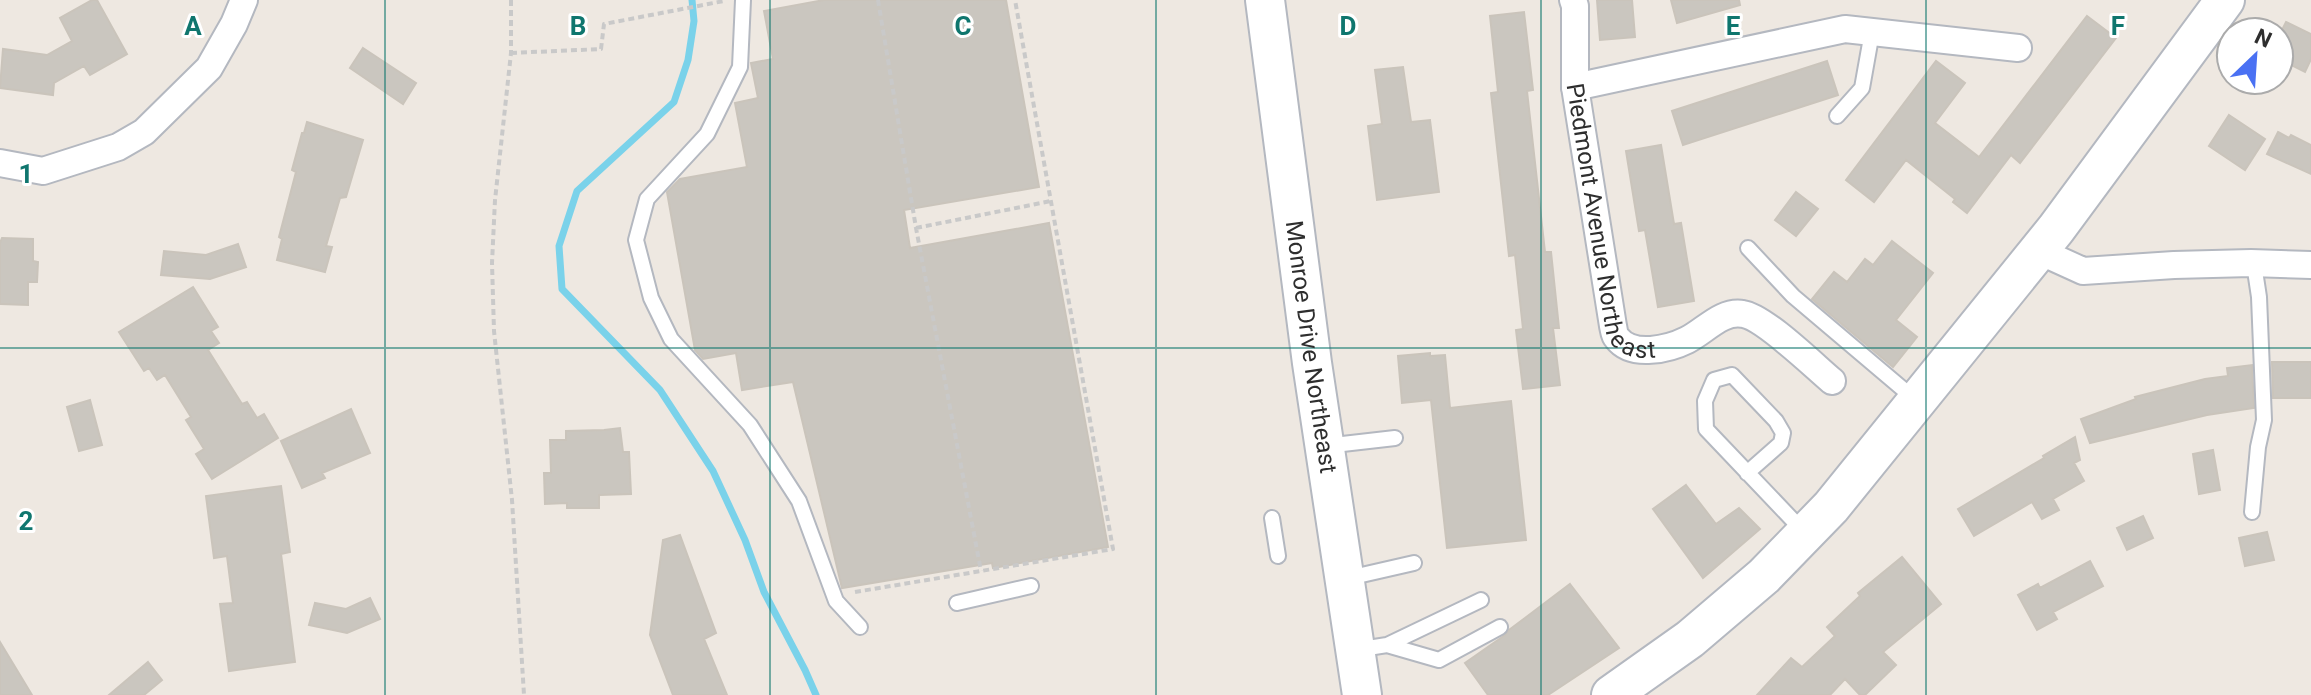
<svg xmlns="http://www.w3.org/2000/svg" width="2311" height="695" font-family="Roboto,sans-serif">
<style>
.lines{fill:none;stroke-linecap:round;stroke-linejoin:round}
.stream{stroke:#7ad2ea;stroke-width:7}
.building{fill:#cac6bf;stroke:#cac4bb;stroke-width:2}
.lane-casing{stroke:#b4b8c0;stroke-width:18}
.street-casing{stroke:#b4b8c0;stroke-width:30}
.secondary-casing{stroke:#b4b8c0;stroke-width:42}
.path{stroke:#c9c9c9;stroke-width:4;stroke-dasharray:6 4;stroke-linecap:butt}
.lane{stroke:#fff;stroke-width:14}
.street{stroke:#fff;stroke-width:26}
.secondary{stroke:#fff;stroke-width:38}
.grid{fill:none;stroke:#0f766e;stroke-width:2;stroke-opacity:0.55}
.labels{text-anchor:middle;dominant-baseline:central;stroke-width:6;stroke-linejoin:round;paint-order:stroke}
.street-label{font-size:24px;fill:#2e2e2e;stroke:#fff}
.grid-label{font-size:26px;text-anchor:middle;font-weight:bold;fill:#0f766e;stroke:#fff;stroke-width:6;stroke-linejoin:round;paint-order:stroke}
</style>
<rect width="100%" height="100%" fill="#eee8e1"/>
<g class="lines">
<!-- stream -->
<path class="stream" d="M692 0 694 21 688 60 674 102 577 191 559 246 562 289 660 390 713 471 745 540 764 592 805 670 816 695"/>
</g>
<!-- building -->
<path class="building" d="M92 0H97L127 54 90 75 84 66 54 83 53 95 0 88 3 49 47 55 72 41 60 18Z
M824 0H1006L1039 187 904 210 910 248 1049 223 1108 547 993 568 992 563 842 588 793 382 742 390 736 353 703 359 695 350 667 192 680 179 747 167 735 103 758 98 751 63 773 59 764 11Z
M1597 0H1632L1635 37 1600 40Z
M1671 0H1739L1740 5 1677 23Z
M1524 12 1533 90 1527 91 1545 252H1551L1559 328H1553L1560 385 1523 389 1516 330 1523 329 1515 255 1509 256 1491 93 1498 92 1490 16Z
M2087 16 2116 38 2020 163 2011 155 1967 213 1953 202 1955 199 1906 160 1874 202 1846 180 1936 61 1965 83 1935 123 1979 157Z
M2286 22 2311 34V59L2305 72 2279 59V36Z
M363 48 416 83 403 104 350 68Z
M1827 61 1838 95 1683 145 1672 111Z
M1403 67 1411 122 1430 120 1439 192 1377 200 1368 126 1382 124 1375 70Z
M2229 115 2265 139 2245 170 2209 146Z
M307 122 363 140 346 197 340 198 326 246 332 247 325 272 277 260 282 239 279 237 296 172 292 170 302 133H304Z
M2278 132 2289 138 2291 135 2311 145V174L2267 154Z
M1661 145 1674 224 1681 223 1694 301 1658 307 1645 230 1639 231 1626 151Z
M1796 192 1818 209 1796 236 1775 220Z
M2 238 33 239V261L38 262 37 282H28V305L0 304V243Z
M1892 241 1933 273 1896 320 1917 337 1893 367 1812 299 1834 272 1847 282 1865 259 1873 265Z
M238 244 246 267 210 279 161 275 164 251 206 255Z
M193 287 218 327 211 331 219 343 208 350 242 404 247 402 257 418 264 414 278 438 212 479 196 454 204 449 186 420 191 417 165 375 157 380 149 368 144 371 119 332Z
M1430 353V356L1445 355 1450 408 1511 401 1526 540 1447 548 1431 400 1402 403 1398 356Z
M2272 362H2311V398H2273Z
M2252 365 2254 408 2207 415 2090 443 2081 419 2136 399 2135 397 2205 379 2228 376 2227 368Z
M90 400 102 445 79 451 67 407Z
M351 409 370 453 322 473 325 478 302 488 281 441Z
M620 428 623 452H629L631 494 599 495V508H567V503L545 504 544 473H551L550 440H566V431L604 430Z
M2075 437 2080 460 2074 463 2084 481 2053 499 2059 510 2042 519 2032 502 1974 536 1958 509 2044 458 2043 456Z
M2213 450 2220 490 2199 494 2193 454Z
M1686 485 1716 524 1739 508 1760 529 1703 578 1653 509Z
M281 486 290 552 281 554 295 662 229 671 220 604 233 603 227 556 214 558 206 496Z
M2143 516 2153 538 2127 550 2117 528Z
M2267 532 2274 560 2245 566 2239 538Z
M680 535 716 633 704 639 727 695H673L650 635 663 540Z
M1902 557 1941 604 1883 652 1896 665 1865 695H1860L1845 679 1830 695H1757L1791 658 1802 667 1835 636 1827 627 1860 596 1858 593Z
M2090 561 2103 586 2053 612 2057 619 2037 630 2018 595 2038 584 2040 588Z
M1570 584 1619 648 1548 695H1488L1465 663 1505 635 1509 630Z
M370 598 380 619 347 633 309 625 315 603 346 609Z
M0 642 32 695H0Z
M148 662 162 680 144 695H109Z"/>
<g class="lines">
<!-- lane casing -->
<g class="lane-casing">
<path id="lane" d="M743 0 740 67 707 134 647 199 636 240 651 298 671 339 750 425 799 501 836 601 860 627
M1837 116 1862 88 1872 32
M1748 248 1793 296 1917 401
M1325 446 1395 438
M1747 473 1781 443 1783 433 1776 421 1732 375 1714 380 1705 401 1706 429 1805 533
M2252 512 2258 447 2264 420 2259 297 2254 264
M1272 518 1278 556
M1344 579 1414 563
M957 603 1031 586
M1387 645 1481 600
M1355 650 1387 645 1439 660 1500 627"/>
</g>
<!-- street casing -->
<g class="street-casing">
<g id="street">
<path id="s1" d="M1573 0 1575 6V87L1613 326C1614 330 1614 335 1617 338 1632 358 1669 349 1687 340 1705 331 1722 310 1743 314 1764 317 1813 365 1832 381"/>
<path d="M1575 87 1845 29 2018 48"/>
<path d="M0 163 43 171 118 147 144 132 209 68 234 24 244 0"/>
<path d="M2039 251 2083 271 2174 265 2251 263 2311 265"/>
</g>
</g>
<!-- secondary casing -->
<g class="secondary-casing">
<g id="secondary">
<path id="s2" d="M1265 0 1312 363 1362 695"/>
<path d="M1611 695 1690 639 1764 576 1831 507 2056 229 2225 0"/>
</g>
</g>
<!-- path -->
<path class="path" d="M511 0V53L495 200 492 263 494 331 512 500 524 695
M878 0 916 228 981 571
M511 53 601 49 604 24 724 1
M916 228 1051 201
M855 592 1113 549 1015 0"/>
<!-- lane -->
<use href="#lane" class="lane"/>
<!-- street -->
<use href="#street" class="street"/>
<!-- secondary -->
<use href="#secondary" class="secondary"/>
</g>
<!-- grid -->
<path class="grid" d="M385 0V695M770 0V695M1156 0V695M1541 0V695M1926 0V695M0 348H2311"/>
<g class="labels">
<!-- street labels -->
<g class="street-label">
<text stroke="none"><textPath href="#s1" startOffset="234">Piedmont Avenue Northeast</textPath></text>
<text stroke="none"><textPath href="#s2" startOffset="350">Monroe Drive Northeast</textPath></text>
</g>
</g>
<g class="grid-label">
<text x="193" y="35">A</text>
<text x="578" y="35">B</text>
<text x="963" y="35">C</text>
<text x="1348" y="35">D</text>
<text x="1733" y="35">E</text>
<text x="2118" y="35">F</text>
<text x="26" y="183">1</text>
<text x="26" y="530">2</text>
</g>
<!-- north arrow -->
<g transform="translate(2255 56) rotate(25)"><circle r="38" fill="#ffffff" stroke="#ababab" stroke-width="2"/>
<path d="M0-6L14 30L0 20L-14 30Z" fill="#4a71f3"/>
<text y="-12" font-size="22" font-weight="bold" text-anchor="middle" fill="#2e2e2e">N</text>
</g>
</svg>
